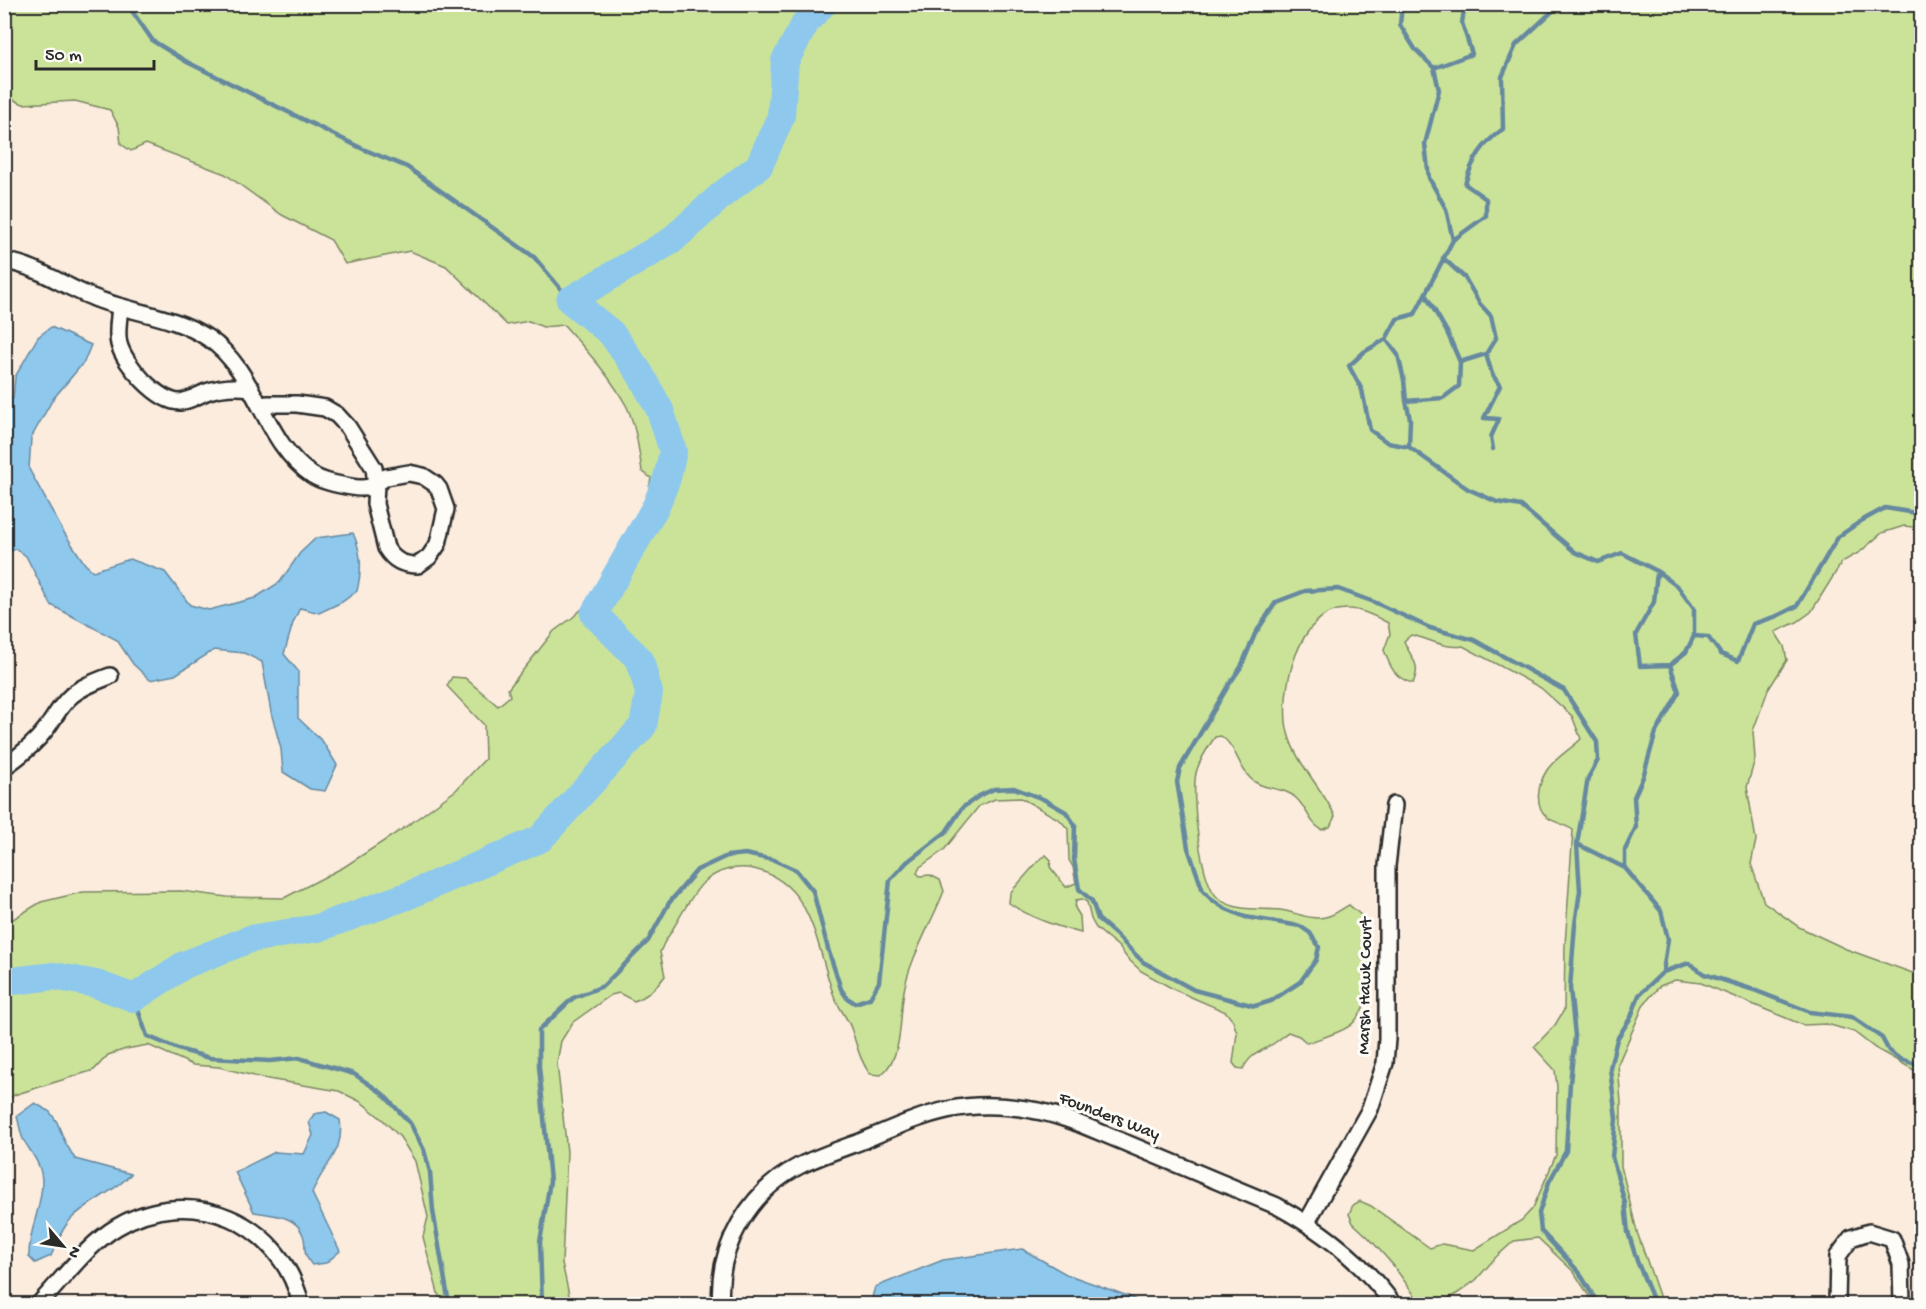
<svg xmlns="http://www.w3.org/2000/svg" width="1926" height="1309" font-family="'Gochi Hand',sans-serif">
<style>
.green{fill:#cbe399;stroke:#7b8762;stroke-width:1.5}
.water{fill:#8ec8ed;stroke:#66899f;stroke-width:1.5}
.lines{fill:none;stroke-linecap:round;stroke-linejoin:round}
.stream{stroke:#66899f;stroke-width:4.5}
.river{stroke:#8ec8ed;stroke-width:28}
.minor-casing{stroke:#2b2b2b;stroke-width:20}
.minor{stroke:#fdfcf7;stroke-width:15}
.labels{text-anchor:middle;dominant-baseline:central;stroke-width:6;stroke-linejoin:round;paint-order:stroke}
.street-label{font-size:18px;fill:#2b2b2b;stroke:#fdfcf7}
</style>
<rect width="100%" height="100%" fill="#fbecde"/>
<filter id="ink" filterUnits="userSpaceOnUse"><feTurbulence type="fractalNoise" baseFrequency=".0167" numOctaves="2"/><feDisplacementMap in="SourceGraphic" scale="12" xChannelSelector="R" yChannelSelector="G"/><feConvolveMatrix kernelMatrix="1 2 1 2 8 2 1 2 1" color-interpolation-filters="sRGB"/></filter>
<g filter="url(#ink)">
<!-- green -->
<path class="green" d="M5 4 1921 5V528L1904 526 1882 533 1860 552 1842 562 1811 612 1797 622 1775 632 1784 646 1787 660 1768 690 1753 731 1755 759 1747 787 1756 840 1751 864 1764 902 1799 927 1846 949 1921 976V1074L1875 1048 1854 1032 1827 1024 1803 1025 1701 983 1675 980 1660 986 1644 1004 1618 1064 1621 1103V1166L1637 1232 1662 1304H1594L1574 1272 1538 1238 1514 1241 1496 1257 1476 1280 1458 1293 1442 1302 1426 1303 1415 1296 1393 1265 1369 1238 1353 1223 1349 1214 1353 1205 1360 1201 1371 1206 1430 1248 1442 1244 1474 1250 1522 1220 1533 1208 1556 1155 1557 1087 1555 1070 1534 1047 1555 1025 1564 1010 1565 945 1573 830C1566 825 1552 821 1548 818 1533 806 1538 784 1547 770 1555 758 1571 749 1581 739L1572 716 1541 688 1463 646C1445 649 1430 639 1411 635L1404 641C1411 660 1422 663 1413 683 1395 679 1390 667 1384 650L1390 634 1388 623C1377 617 1362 609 1349 609 1298 606 1278 694 1288 733 1296 764 1322 787 1335 816L1330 827 1322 830C1309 823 1307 808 1296 798 1284 786 1262 791 1250 778 1238 766 1236 746 1221 736L1215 737C1208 747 1199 761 1196 773 1191 797 1200 882 1218 898 1234 912 1260 908 1280 910 1297 912 1311 922 1329 916 1336 914 1343 908 1349 905L1368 921C1370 951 1376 998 1354 1022 1345 1032 1320 1038 1307 1043L1299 1036 1288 1032C1283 1035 1282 1038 1277 1041 1263 1052 1252 1051 1243 1069L1237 1068 1233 1063 1237 1033 1233 1021 1226 1012 1175 990 1141 971 1127 958 1119 947 1096 928 1091 919 1087 902 1082 899 1076 900 1075 908 1080 916 1081 933C1055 926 1031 918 1009 903L1010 893 1041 858 1046 855 1051 860 1050 867 1066 887 1076 883 1073 867 1069 860 1068 829 1060 820 1021 798 995 799 979 806 944 850 920 867 917 873 920 876 930 875 940 880 944 891C932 922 909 960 904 991 899 1018 904 1056 881 1075L870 1074C859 1059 857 1045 851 1028 847 1017 838 1007 834 996 816 947 814 883 754 869 736 865 718 870 704 882 692 892 674 929 664 943L660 952 665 976C657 987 647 997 634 1001L619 993 611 995 573 1022 561 1041 557 1063 567 1152 562 1263 571 1304H441L423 1237 428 1217 415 1161 400 1137 383 1120 361 1102 339 1091 262 1078 219 1067 193 1065 148 1045 126 1049 108 1055 94 1070 14 1095 5 1104V922H8L41 902 83 892 181 891 227 897 284 898 344 867 407 826 456 790 485 759 484 725 447 686 452 677 465 678 498 706 510 696 508 689 554 631 572 618 585 606 604 572 611 570 645 508 651 478 642 471C639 451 636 426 627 407 611 377 587 351 564 325L543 327 529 321 507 325 446 266 410 251 345 264 331 240 282 215 225 174 146 144 131 151 121 144 119 127 110 110 75 101 23 104 5 96Z"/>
<!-- water -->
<path class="water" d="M51 327 91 345 84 362 53 399 31 438 29 469 63 531 85 564 93 571 130 559 165 572 190 605 209 610 255 598 280 582 300 553 316 538 353 533C362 553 362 570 357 591L342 602 319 613 300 608 293 623 284 654 298 671V718L323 742 337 765 325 791 310 789 283 772 281 749 271 712 262 662 244 653 214 650 175 675 150 680 133 664 117 640 51 605 26 556 16 549 5 553V399L13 398 15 377 38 337Z
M35 1103 50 1112 57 1122 65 1142 75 1159 131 1174C114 1193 88 1201 71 1219 61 1229 57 1243 51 1256L35 1263 29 1257C28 1231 42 1208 42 1182 42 1164 31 1153 23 1139 20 1132 19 1123 17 1116Z
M326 1112 340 1120C345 1154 323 1164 312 1193L340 1251 326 1263 312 1265C300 1250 308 1248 303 1235 296 1215 272 1215 254 1212L235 1172 275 1152 304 1154 313 1135 309 1122 314 1114Z
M1022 1249 1066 1274 1128 1296 1144 1304H1004L996 1301 986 1304H870L875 1287 943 1260Z"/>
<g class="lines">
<!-- stream -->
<path class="stream" d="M127 4 153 41 187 62 363 149 407 167 534 257 570 300
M1402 4 1400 25 1415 49 1434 68 1439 90 1425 144 1429 178 1446 209 1453 240 1415 314 1397 319 1386 339 1364 352 1349 366 1362 390 1370 430 1388 443 1409 447 1468 489 1497 502 1521 506 1575 552 1598 562 1622 553 1657 571 1654 602 1636 634 1640 666 1670 665 1679 692 1656 732 1643 777 1634 797 1636 827 1625 850V868L1661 911 1668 939 1663 972
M1434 68 1472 54 1462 23 1465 4
M1453 240 1486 216V199L1465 184C1472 160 1483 143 1503 129L1502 77 1516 45 1557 7 1564 4
M1443 258 1465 278 1480 304 1491 316 1496 338 1486 354 1460 362
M1386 339 1398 355 1404 380 1406 401 1410 419 1409 447
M1486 354 1492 374 1500 386 1484 418 1499 419 1491 437 1493 449
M1406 401 1443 398 1459 386 1460 362 1447 332 1425 294
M1657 571 1678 587 1694 609V636L1686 652 1670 665
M1694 636 1708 637 1721 654 1738 661 1753 624 1777 616 1797 606 1838 537 1861 521 1885 508 1922 514
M1577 844 1625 868
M134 998 147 1036 178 1049 210 1058 270 1061 299 1058 354 1074 382 1093 410 1123 424 1150 430 1172 433 1211 449 1304
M542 1304 540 1242 550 1181 539 1066V1030L573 998 603 986 648 941 669 903 697 870 727 856 745 854 774 860 796 870 813 891 828 949 841 989 847 998 855 1003 870 998 879 982 890 880 907 862 946 832 962 808 979 796 994 789 1014 788 1043 799 1066 812 1075 825 1074 859 1079 889 1092 901 1098 919 1114 933 1143 962 1194 990 1255 1006 1271 1001 1300 982 1316 960 1319 947 1310 933 1300 926 1245 917 1224 908 1212 900 1203 891 1188 848 1177 782 1180 768 1228 686 1241 667 1255 634 1276 602 1305 591 1338 589 1374 602 1430 628 1474 640 1564 690 1597 742 1598 760 1588 778 1577 844 1580 891 1575 924 1570 988 1575 1036 1570 1083 1566 1151 1549 1182 1539 1213 1541 1231 1579 1272 1598 1304
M1655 1304 1637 1261 1628 1232 1625 1203 1612 1157 1616 1119 1610 1068 1617 1039 1631 1017 1639 995 1663 972 1689 963 1704 974 1754 990 1810 1012 1852 1017 1882 1038 1889 1051 1900 1059 1922 1066"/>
<!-- river -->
<path class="river" d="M4 982 54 976 96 984 134 998 184 965 250 939 318 928 407 896 540 839 643 726 649 693 640 660 594 614 656 506 667 478 673 451 660 410 639 372 611 333 570 300 671 241 724 193 759 166 781 116 785 61 806 22 823 4"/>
<!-- minor casing -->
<g class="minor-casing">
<path id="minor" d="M4 261C36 265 63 286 92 297 130 313 174 315 208 338 258 372 263 442 312 475 321 481 335 484 346 486 357 488 366 490 376 484L374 468 348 427 337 415 325 408 297 404H267L262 407
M120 307C119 319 116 333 119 344 124 364 158 402 180 402 189 401 197 396 206 392 220 387 236 386 251 388
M409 473 423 476 435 484 439 489 446 509 438 544 429 557 418 565C403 565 394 561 386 548L375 504 376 484 386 477Z
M4 767C20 756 35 744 46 729 55 717 61 704 72 695 83 686 97 681 110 676
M1307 1222 1370 1109 1385 1063 1387 1039V866L1394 805
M39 1304C62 1280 88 1244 117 1227 191 1183 281 1221 301 1304
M721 1304C716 1248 749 1192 799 1166 819 1156 841 1149 862 1141 926 1114 961 1097 1032 1110 1065 1115 1095 1131 1126 1143 1176 1164 1227 1185 1277 1206 1323 1231 1362 1261 1393 1304
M1837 1304 1838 1256 1851 1238 1869 1232 1892 1239 1901 1264 1902 1304"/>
</g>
<!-- minor -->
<use href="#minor" class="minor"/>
</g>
</g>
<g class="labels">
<!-- street labels -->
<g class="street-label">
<text transform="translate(1366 986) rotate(-89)">Marsh Hawk Court</text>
<text transform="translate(1109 1117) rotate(21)">Founders Way</text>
</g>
</g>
<!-- margin -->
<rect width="1926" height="1309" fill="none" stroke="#fdfcf7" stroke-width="24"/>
<rect x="12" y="12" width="1902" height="1285" fill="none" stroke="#2b2b2b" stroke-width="2" filter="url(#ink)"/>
<!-- north arrow -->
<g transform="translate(63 1246) rotate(119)" stroke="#fdfcf7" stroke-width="4.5" paint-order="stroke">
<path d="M0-4.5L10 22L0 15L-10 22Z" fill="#2b2b2b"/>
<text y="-9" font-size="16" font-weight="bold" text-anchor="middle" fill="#2b2b2b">N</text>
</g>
<!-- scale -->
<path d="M36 60v9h118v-9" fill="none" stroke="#2b2b2b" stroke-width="3"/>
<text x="45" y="60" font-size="18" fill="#2b2b2b" stroke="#fdfcf7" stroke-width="4.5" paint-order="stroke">50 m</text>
</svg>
